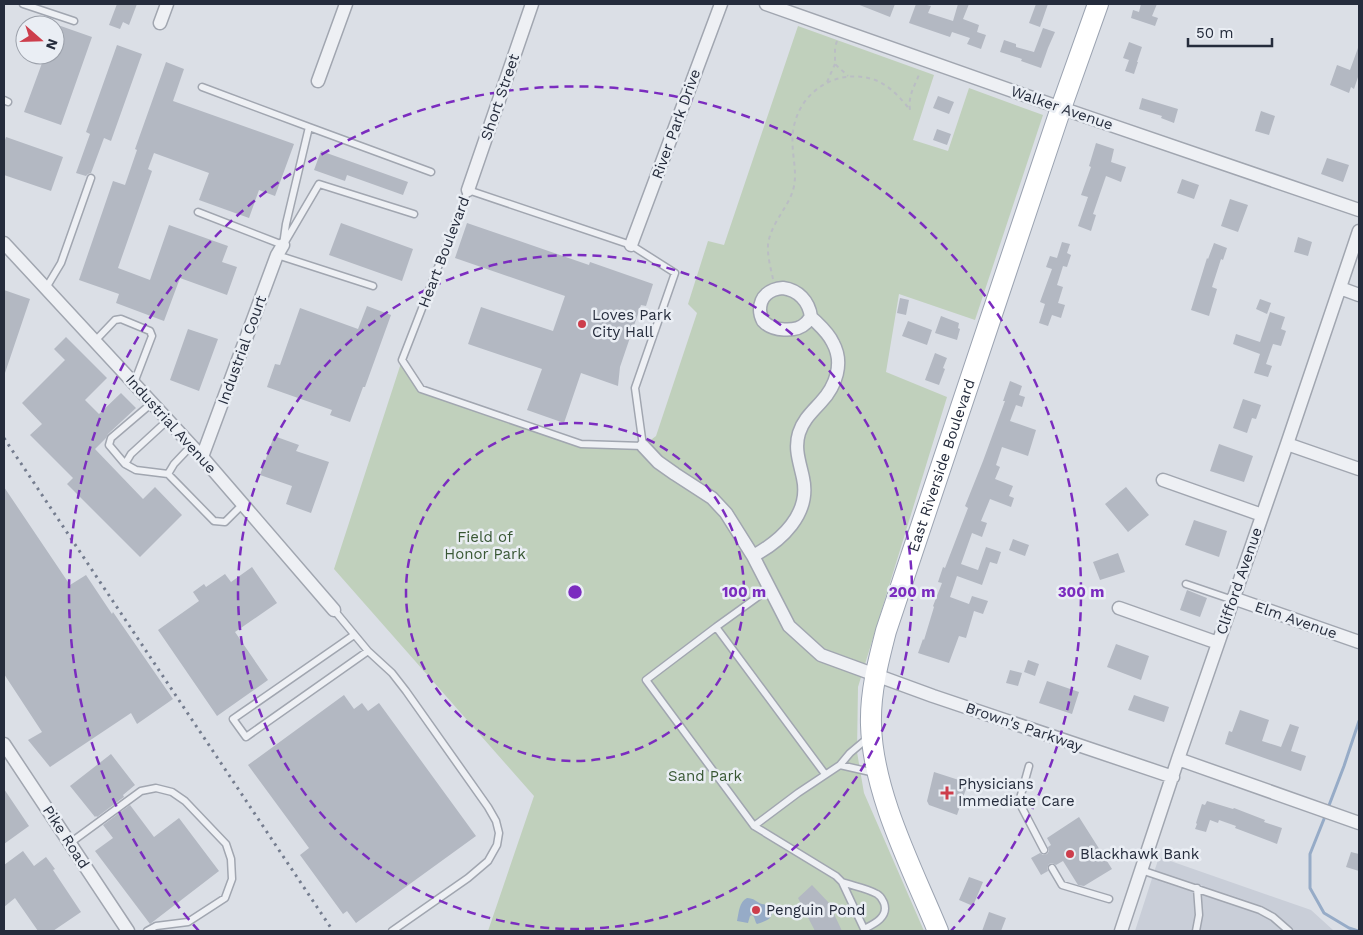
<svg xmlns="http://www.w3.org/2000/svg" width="1363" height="935" font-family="'Work Sans',sans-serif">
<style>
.built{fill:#c9ced8}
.green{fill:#c0d0bc}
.water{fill:#96abc7}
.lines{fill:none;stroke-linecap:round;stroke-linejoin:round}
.stream{stroke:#96abc7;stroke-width:3}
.building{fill:#b3b8c2}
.lane-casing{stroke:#a1a6b0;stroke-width:9}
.street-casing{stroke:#a1a6b0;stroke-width:15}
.primary-casing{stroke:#9ba3b1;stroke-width:22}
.path{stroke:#babdc4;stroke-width:2;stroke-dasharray:4 4;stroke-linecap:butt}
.lane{stroke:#eef0f4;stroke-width:6}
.street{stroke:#eef0f4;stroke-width:12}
.primary{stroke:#fff;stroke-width:20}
.rail{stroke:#757d8f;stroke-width:3;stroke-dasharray:2.5 5;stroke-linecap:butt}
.ring{fill:none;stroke:#7b2cbf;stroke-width:2.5;stroke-dasharray:9 6}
.poi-dot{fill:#cd3e4c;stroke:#eaeef4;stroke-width:2}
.labels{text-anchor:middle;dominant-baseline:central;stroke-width:5;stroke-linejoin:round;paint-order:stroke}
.street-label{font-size:15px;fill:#252c3c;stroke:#eaeef4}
.poi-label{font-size:15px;fill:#252c3c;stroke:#eaeef4;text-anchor:start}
.park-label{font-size:15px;fill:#385733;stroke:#eaeef4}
.centre{fill:#7b2cbf;stroke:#eaeef4;stroke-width:2.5}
.ring-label{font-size:15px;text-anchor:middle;font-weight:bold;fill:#7b2cbf;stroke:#eaeef4;stroke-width:5;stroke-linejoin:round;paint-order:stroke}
</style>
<rect width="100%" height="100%" fill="#dbdfe6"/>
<!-- built -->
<path class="built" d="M1159 857 1311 910 1333 930 1336 931H1135Z"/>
<!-- green -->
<path class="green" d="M798 26 934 75 913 140 948 151 969 88 1043 115 975 320 899 294 886 372 947 397 858 687 857 752 864 793 924 931H488L534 796 334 569 402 360 421 389 580 444 643 446 656 436 697 313 688 304 708 241 724 245Z"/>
<!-- water -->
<path class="water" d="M747 898C754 898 756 902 762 904 767 905 769 905 773 908 772 920 768 920 757 924L756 923 754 917 752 915 750 916 748 923 737 921C739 912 739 902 747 898Z"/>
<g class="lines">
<!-- stream -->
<path class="stream" d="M1328 808 1344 766 1359 721
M1326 814 1310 854V888L1324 913 1349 928 1358 931"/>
</g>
<!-- building -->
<path class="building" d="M117 4H137L129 25 123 22 120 29 109 25Z
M857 4H895L890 17Z
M916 4H923L931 6 928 13 953 21 958 4H969L963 19 979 25 977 32 986 35 981 49 967 44 970 38 952 32 950 37 909 23Z
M1036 4H1048L1040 27 1029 23Z
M1141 4H1157L1152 16 1158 18 1155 26 1131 18 1133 10 1139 12Z
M55 24 92 37 61 125 24 112 45 55H55Z
M1043 28 1055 32 1048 48 1041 68 1021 61 1022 59 1000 52 1004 40 1016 44V47L1034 52Z
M1129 42 1142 47 1137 62H1138L1134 74 1125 71 1129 60 1123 58Z
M117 45 142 54 111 141 104 138 91 173 88 174 86 176 76 173 90 134 86 132Z
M1358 48H1359V74L1354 89 1351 87 1349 93 1330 85 1337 65 1350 70Z
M166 62 184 69 173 101 294 144 275 196 259 190 249 218 199 200 209 173 154 153 148 169 152 171 118 268 150 280 169 225 228 246 222 262 237 267 227 295 180 278 164 321 116 303 119 294 79 280 113 181 125 185 137 150 135 149Z
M938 96 954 102 949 114 933 108Z
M1142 98 1178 109 1174 123 1161 118 1162 116 1139 109Z
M1261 111 1275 116 1269 135 1255 131Z
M937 129 951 134 947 145 933 140Z
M6 137 63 157 51 191 4 175V143Z
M1096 143 1114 149 1111 162 1126 167 1121 182 1106 176 1093 214 1096 215 1091 231 1078 226 1088 197 1081 195 1091 167 1089 166Z
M321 151 408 182 403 195 347 175 345 181 314 170Z
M1327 158 1349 165 1343 182 1321 174Z
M1182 179 1199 185 1194 199 1177 193Z
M1230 199 1248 205 1238 232 1221 226Z
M341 223 413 249 402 281 329 255Z
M467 223 589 265 590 262 653 284 646 306 641 305 620 367 618 386 581 373 564 423 527 410 542 369 468 344 481 307 553 331 565 296 455 258Z
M1298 237 1312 242 1308 256 1294 252Z
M1062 242 1070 244 1067 253 1071 255 1067 267 1063 266 1057 285 1063 287 1058 303 1065 305 1061 318 1052 315 1048 326 1039 323 1045 304 1040 302 1052 269 1046 267 1050 256 1057 258Z
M1214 243 1227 248 1223 260 1221 259 1212 287 1217 289 1209 316 1191 310 1207 258 1208 259Z
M4 290 30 299 5 373H4Z
M900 298 909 300 906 315 897 313Z
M1260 299 1271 303 1267 314 1256 309Z
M367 306 391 315 365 387H363L350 422 330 415 332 410 267 387 275 364 280 365 300 308 358 329Z
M1270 312 1285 317 1281 329 1286 331 1281 346 1273 344 1266 364 1272 366 1268 377 1254 373 1260 354 1233 344 1236 334 1260 342Z
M941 316 959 323 958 328 960 329 957 340 935 333Z
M908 321 932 330 927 345 902 336Z
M188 329 218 339 199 391 170 380Z
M66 337 107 378 85 400 99 414 121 393 136 408 108 434 106 438 95 449 143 499 155 487 182 515 140 557 67 484 73 478 30 435 42 424 22 403 65 360 54 349Z
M935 353 947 358 943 368 945 369 939 385 925 380Z
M1010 381 1022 386 1019 395 1025 397 1022 407 1016 405 1010 421 1036 430 1028 456 1002 447 996 465 1000 467 995 479 1013 486 1009 496 1014 498 1011 507 990 499 981 521 987 523 982 537 972 533 961 564 978 570 986 547 1001 552 997 564 990 562 982 585 957 576 950 597 969 604 972 596 988 601 983 614 974 611 966 638 959 636 949 663 918 653 923 639 924 640 934 607 933 606 942 583 938 582 943 567 945 568 968 508 965 506 983 461 1005 401H1003Z
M1243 399 1261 405 1256 419 1252 418 1247 433 1233 428Z
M274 436 299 445 296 451 329 462 311 513 286 504 292 486 260 475Z
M1219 444 1253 456 1244 482 1210 471Z
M4 487 70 585 86 575 112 614 113 612 173 699 137 724 131 713 50 767 28 740 42 732 4 674Z
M1126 487 1149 515 1128 532 1105 504Z
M1194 520 1227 531 1219 557 1185 545Z
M1013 539 1029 545 1025 556 1009 550Z
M1118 553 1125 572 1100 580 1093 562Z
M252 567 277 603 235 632 268 680 217 716 158 630 199 601 193 592 204 584 206 587 225 574 231 582Z
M1187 590 1207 598 1200 617 1180 610Z
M1116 644 1149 656 1141 680 1107 667Z
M1028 660 1039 664 1035 676 1024 672Z
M1010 670 1022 673 1018 686 1006 683Z
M1047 681 1079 692 1072 714 1039 703Z
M344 695 354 709 362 703 368 711 379 703 476 836 356 923 347 911 343 914 300 855 309 848 248 765Z
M1134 695 1169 707 1164 722 1128 710Z
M1240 710 1269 720 1262 741 1281 747 1290 724 1299 727 1291 751 1306 756 1301 771 1225 744 1229 731 1232 732Z
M111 754 135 785 123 795 124 797 97 817 96 816 95 817 70 786Z
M934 772 965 782 967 786 957 815 929 805 927 801Z
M4 789 29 826 4 844Z
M1207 801 1233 809 1234 808 1265 820 1264 822 1282 828 1277 844 1235 828 1236 826 1219 820 1218 823 1210 820 1206 832 1195 829 1197 824 1196 823 1202 804 1205 805Z
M130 805 154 837 179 818 219 871 150 924 95 851 113 838 103 825Z
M1079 817 1112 869 1084 886 1078 885 1063 861 1056 865 1052 863 1049 864 1047 868 1048 871 1041 875 1031 858 1040 853 1043 855 1047 854 1049 851 1048 847 1051 845 1047 838Z
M23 851 34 866 46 857 55 869 53 870 81 912 53 931H38L15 898 4 907V865Z
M1351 852 1359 854V871L1346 867Z
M969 877 983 882 973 906 959 900Z
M812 885 829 903 842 931H815L802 906 798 898Z
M989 912 1006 918 1001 931H982Z"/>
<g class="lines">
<!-- lane casing -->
<g class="lane-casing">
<path id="lane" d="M23 4 74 21
M202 87 309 127 286 224 283 245
M4 100 8 102
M309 127 431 172
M468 190 631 245 675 273 635 388 643 446 581 444 421 389 402 360Z
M198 212 283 245
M285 242 319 184 414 214
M277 255 373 286
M46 288 61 263 91 178
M95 341 115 320 121 319 150 331 152 336 134 383
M192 445 174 464 168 474 214 521 225 522 243 504
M125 464 109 445 111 438 152 403
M168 474 136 470 125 464 131 454 168 420
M1186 584 1233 600
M770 588 716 627 646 680 754 826 798 793 840 765 850 753 869 737
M334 610 368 651 246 737 233 719 354 635
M716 627 825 774
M368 651 392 673 406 691 488 807 496 821 499 833 497 845 488 861 468 878 392 931
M840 765 875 773
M1029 766 1019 802 1044 850
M754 826 836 876 842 882 865 931
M70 843 141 791 156 788 172 792 185 801 226 844 231 859 232 879 225 898 188 922 156 926 147 931
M1052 868 1062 885 1109 899
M1141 870 1260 910 1273 917 1289 931
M842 882C853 886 867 888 877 894 881 896 882 899 884 903 889 917 874 924 864 929
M1196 931 1199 915 1197 888"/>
</g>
<!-- street casing -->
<g class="street-casing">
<path id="street" d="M766 4 1061 108 1359 210
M160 23 167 4
M318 81 346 4
M468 190 532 4
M4 243 202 457 334 610
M631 245 721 4
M783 288C798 290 809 301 811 317 809 319 808 321 806 323 796 333 772 331 763 321 761 317 760 314 760 310 760 296 770 289 783 288Z
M1340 288 1359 295
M1287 444 1359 469
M643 446 658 462 675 474 712 498 726 513 753 556 789 626 821 655 933 696 1173 777
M202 457 277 255 283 245
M1163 480 1262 515
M753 556C781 541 811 514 803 478 800 463 794 449 799 433 803 420 812 412 821 402 836 386 844 363 833 343 828 332 819 325 811 317
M1233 598 1359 642
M1119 608 1218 643
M4 744 128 931
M1178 759 1359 823
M1121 931 1178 759 1287 444 1359 231"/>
</g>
<!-- primary casing -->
<g class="primary-casing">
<g id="primary">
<path id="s1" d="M938 931C912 868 873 794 871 725 870 693 878 662 886 631L1061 108 1098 4"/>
</g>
</g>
<!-- path -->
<path class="path" d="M837 41 835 47V64L848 76
M827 82 835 64
M773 279C771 269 768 259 768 249 767 238 775 223 781 214 786 205 792 197 794 186 798 166 788 145 795 122 804 89 838 69 872 79 887 83 901 98 910 110 908 94 915 86 920 72"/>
<!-- lane -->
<use href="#lane" class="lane"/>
<!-- street -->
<use href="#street" class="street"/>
<!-- primary -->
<use href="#primary" class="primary"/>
<!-- rail -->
<path class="rail" d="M4 438 333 931"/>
</g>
<!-- distance rings -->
<g class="ring">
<circle cx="575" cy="592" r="169"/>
<circle cx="575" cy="592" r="337"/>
<path d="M199 931A506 506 0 1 1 951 931"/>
</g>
<!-- markers -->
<g class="poi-dot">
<circle cx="582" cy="324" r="5"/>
<path d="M944.5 785.5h5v5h5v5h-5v5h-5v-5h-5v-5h5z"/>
<circle cx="1070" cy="854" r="5"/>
<circle cx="756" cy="910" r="5"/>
</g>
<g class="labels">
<!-- street labels -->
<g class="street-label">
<text transform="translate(500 97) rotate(-71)">Short Street</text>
<text transform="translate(1062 108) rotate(19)">Walker Avenue</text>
<text transform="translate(676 124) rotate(-70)">River Park Drive</text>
<text transform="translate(444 252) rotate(-69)">Heart Boulevard</text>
<text transform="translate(242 350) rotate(-70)">Industrial Court</text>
<text transform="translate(171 424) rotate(48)">Industrial Avenue</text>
<text stroke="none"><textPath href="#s1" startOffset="488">East Riverside Boulevard</textPath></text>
<text transform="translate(1239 581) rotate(-71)">Clifford Avenue</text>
<text transform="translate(1296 620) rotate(19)">Elm Avenue</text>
<text transform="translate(1024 727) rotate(19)">Brown's Parkway</text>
<text transform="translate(66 837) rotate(57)">Pike Road</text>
</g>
<!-- poi labels -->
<g class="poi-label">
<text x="592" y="315">Loves Park<tspan x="592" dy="17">City Hall</tspan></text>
<text x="958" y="784">Physicians<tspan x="958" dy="17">Immediate Care</tspan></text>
<text x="1080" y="854">Blackhawk Bank</text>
<text x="766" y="910">Penguin Pond</text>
</g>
<!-- park labels -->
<g class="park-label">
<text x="485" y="537">Field of<tspan x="485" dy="17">Honor Park</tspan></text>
<text x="705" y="776">Sand Park</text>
</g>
</g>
<circle cx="575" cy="592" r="8" class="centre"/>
<g class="ring-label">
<text x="744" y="597">100 m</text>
<text x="912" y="597">200 m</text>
<text x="1081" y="597">300 m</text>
</g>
<!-- border -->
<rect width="1363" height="935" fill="none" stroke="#252c3c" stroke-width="10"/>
<!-- north arrow -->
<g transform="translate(40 40) rotate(110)"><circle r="24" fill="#eaeef4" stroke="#9ba0aa"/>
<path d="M0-4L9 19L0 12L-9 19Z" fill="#cd3e4c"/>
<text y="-8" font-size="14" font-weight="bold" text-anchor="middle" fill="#252c3c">N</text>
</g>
<!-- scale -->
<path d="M1188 38v8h84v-8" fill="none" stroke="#252c3c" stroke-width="2.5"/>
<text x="1196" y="38" font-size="15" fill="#252c3c" stroke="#eaeef4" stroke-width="4" paint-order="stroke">50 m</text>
</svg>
